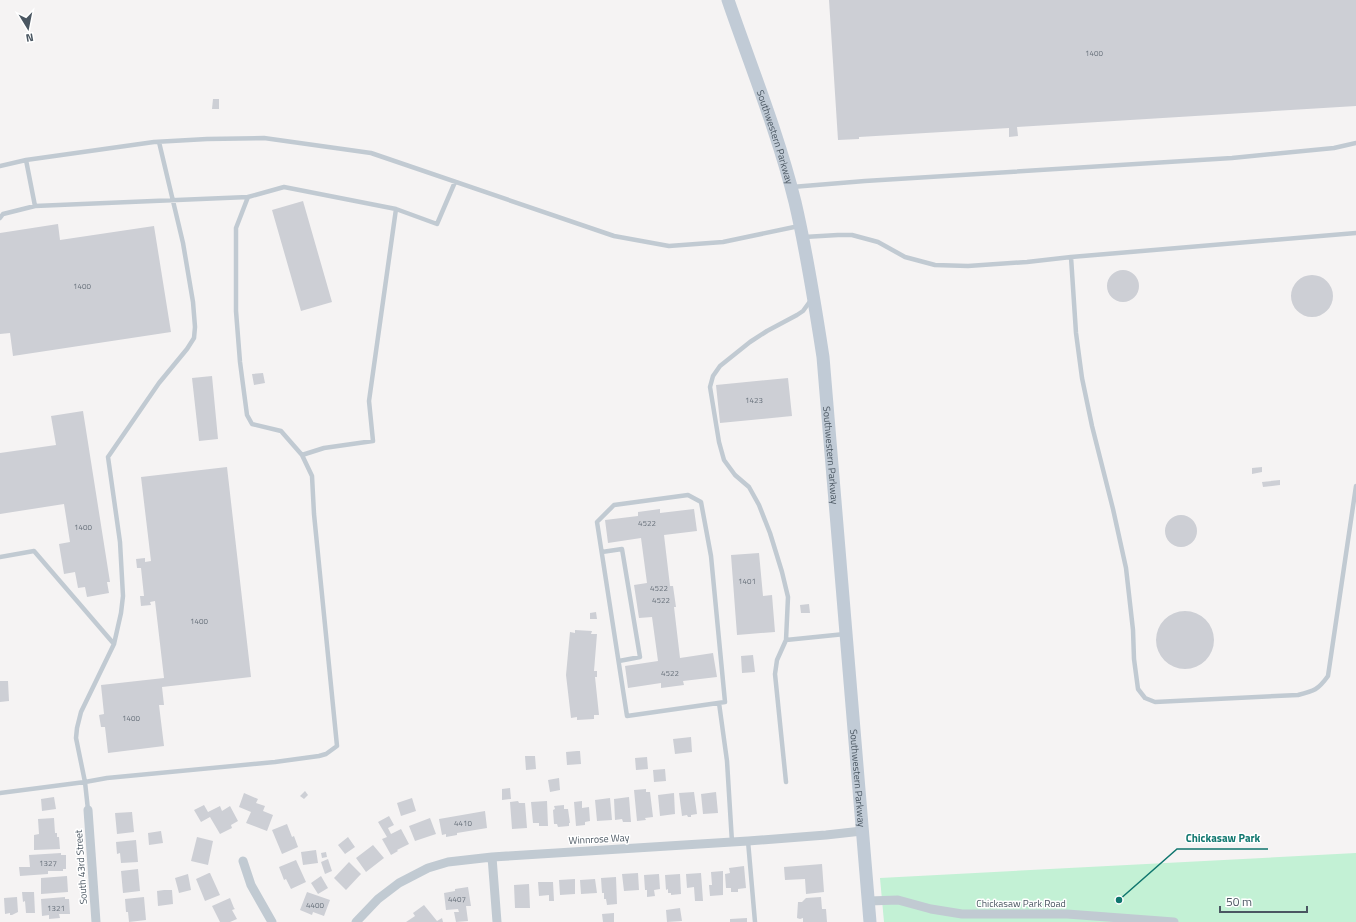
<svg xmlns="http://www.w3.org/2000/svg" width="1356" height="922" font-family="'Titillium Web',sans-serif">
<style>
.green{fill:#c3f1d5}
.building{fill:#cdcfd5}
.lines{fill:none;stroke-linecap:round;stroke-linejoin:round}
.lane{stroke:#c1cad2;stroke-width:4.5}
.street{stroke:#c1cad2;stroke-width:9}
.secondary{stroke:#c1cbd6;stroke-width:13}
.labels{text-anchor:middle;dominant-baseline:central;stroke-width:3;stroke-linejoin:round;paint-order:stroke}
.number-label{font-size:8px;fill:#6b747e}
.street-label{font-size:10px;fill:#4a5661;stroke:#fff}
.leader{fill:none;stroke:#0f766e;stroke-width:1.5}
.callout-dot{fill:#0f766e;stroke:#fff;stroke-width:1.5}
.callout-label{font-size:11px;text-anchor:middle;font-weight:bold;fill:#0f766e;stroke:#fff;stroke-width:3;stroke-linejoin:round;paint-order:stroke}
</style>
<rect width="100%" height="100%" fill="#f5f3f3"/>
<!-- green -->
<path class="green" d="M1356 853V922H884L880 878Z"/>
<!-- building -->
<path class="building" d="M829 0H1356V106L1017 127 1018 136 1009 137V128L859 137V139L838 140Z
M213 99H219V109H212Z
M303 201 332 302 301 311 272 210Z
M58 224 60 240 154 226 171 332 13 356 10 333 0 334V233Z
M1107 286a16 16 0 1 1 32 0a16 16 0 1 1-32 0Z
M1291 296a21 21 0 1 1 42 0a21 21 0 1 1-42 0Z
M263 373 265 383 254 385 252 374Z
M212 376 218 439 199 441 192 378Z
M788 378 792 416 720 423 716 385Z
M83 411 110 582H107L109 593 87 597 85 587 78 588 75 572 64 574 59 544 70 542 64 504 0 514V453L56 445 51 416Z
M227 467 251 677 162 687 164 705H159L164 746 108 753 105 727H101L99 715 104 714 101 685 164 678 155 601 150 602 151 605 141 606 140 596H144L141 568H137L136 559 145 558V562L151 561 141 477Z
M1262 467V472L1252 474V468Z
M1280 480V485L1263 487 1262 482Z
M660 509V513L694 509 697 531 664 535 670 586H673L676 607H674L680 658 713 653 717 677 683 681 684 685 661 688V683L628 688 625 666 658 661 652 617 639 618 634 585 647 583 641 538 608 543 605 520 638 516V512Z
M1165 531a16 16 0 1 1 32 0a16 16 0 1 1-32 0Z
M759 553 763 596 772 595 775 632 737 635 731 555Z
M809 604 810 613H801L800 605Z
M1156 640a29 29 0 1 1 58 0a29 29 0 1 1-58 0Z
M596 612 597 619H590V613Z
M575 630 592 631 591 634H597L594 671H597V677H595L599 715H594V719L577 720V717L571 718 566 675 570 632 575 633Z
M753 655 755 672 742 673 741 656Z
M0 681H8L9 701 0 702Z
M691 737 692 752 675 754 673 739Z
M577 751H580L581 764 567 765 566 752Z
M525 756H535L536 769 526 770Z
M647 757 648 769 636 770 635 758Z
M665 769 666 781 654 782 653 770Z
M559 778 560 790 550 792 548 780Z
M510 788 511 799 502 800V789Z
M646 789V792H650L653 817 645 818 646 820 637 821 634 790Z
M305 791 308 795 304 799 300 796Z
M694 792 697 814 691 815V817H688L687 815 682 816 679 793Z
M716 792 718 813 703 814 701 794Z
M244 793 258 799 256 803 265 806 263 811 273 815 267 831 246 823 251 812 239 807Z
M674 793 675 814 660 816 658 795Z
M54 797 56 809 42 811 41 799Z
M629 797 631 822H623L622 819 615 820 614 799Z
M412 798 416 811 401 816 397 803Z
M610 798 612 820 597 821 595 800Z
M518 801 519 803H525L527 828 512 829 510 802Z
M547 801 548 826H539V823H533L531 802Z
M582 801V808L589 807 590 821 585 822V825L576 826 574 802Z
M204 805 208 812 220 806 222 811 230 806 238 821 231 825 232 828 220 834 210 817 201 822 194 810Z
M564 805V809H568L570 823H569V826L558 827 557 824H554L553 810 555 809 554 806Z
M485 811 487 828 457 833V835L446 837V834L442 835 439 819Z
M132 812 134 832 117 834 115 813Z
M389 816 394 825 388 828 391 834 401 829 409 844 397 850 398 851 391 855 382 839 387 837 378 822Z
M54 818 55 833H57V837H59L60 849 34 850V835L39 834 38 819Z
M430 818 436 834 415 841 409 826Z
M287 824 292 837 294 836 298 847 282 854 272 830Z
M161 831 163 843 149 845 148 833Z
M197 837 213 841 208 865 191 861Z
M348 837 355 847 345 854 338 845Z
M136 840 138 862 121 863 120 853 117 854 116 842Z
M373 845 384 858 366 872 356 858Z
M316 850 318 863 303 865 301 852Z
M326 852 327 857 322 858 321 853Z
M61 853V855H66V869H63V871H48V874L20 876 19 867H30L29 855Z
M328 859 332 871 325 874 321 862Z
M296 860 306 882 291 889 286 879 284 880 279 867Z
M349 862 361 874 346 890 334 878Z
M822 864 824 892 806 894 805 879 785 880 784 867Z
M744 866 746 888 738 889V892H731V888H726L725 874 730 873 729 868Z
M138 869 140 891 123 893 121 871Z
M723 871V895L710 896 709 885H712L711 872Z
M209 873H210L220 895 205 901 196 879Z
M638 873 639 890 624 891 622 874Z
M701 873 703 901H695L694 887 687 888 686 874Z
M188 874 191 890 179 893 175 878Z
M659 874 660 889 654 890 655 896 647 897V890H645L644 875Z
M680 874 681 894 671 895V893H668V889L666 890 665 875Z
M67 876 68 892 41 894V878Z
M321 876 328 888 318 894 311 883Z
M616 877 617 904 607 905 606 899H604V893H602L601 878Z
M575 879V894L560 895 559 880Z
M595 879 597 893 581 894 580 880Z
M538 882H553L554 901H549V895L539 896Z
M529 884 530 908H515L514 885Z
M468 887 471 906H466L468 921 456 922 454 912H459L458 909 446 910 444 893 455 891V889Z
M164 890H172L173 904 158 906 157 891Z
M22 892H34L35 913H26L25 901 23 902Z
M307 892 330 900 324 916 313 912 312 915 300 910Z
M17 897 18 912 12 915H10V913L5 914 4 898Z
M65 897V899H69L70 914H59L60 918 49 919V915L42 916 41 899Z
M144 897 146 920 129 922 128 912H126L125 899Z
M821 897 822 909H826L827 922H803V918L800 919 797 918 798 902H802L806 898Z
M230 898 234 908 235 909 232 910 237 919 230 922H220L212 906Z
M424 905 437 921 442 918 443 922H406L415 916 413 913Z
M680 908 682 921 667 922 666 910Z
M614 913V922H603L602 914Z
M747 918V922H730V919Z"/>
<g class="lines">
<!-- lane -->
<path class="lane" d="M26 160 35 206
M0 166 26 160 154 142 207 139 264 138 371 153 614 236 669 246 723 242 799 226
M792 187 865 181 1232 158 1334 148 1356 143
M0 218 3 214 35 206 248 197
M1356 233 1071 257 1076 333 1082 378 1092 426 1113 509 1126 568 1133 630 1134 659 1138 689 1145 698 1155 702 1298 695C1314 691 1318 690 1328 676L1356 486
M804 237 838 235H852L878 242 905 257 935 265 968 266 1027 262 1071 257
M302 455 324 448 373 441 369 401 396 209 437 224 455 182
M688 495 701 502 711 556 725 702 627 716 597 522 614 505Z
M602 552 622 549 640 657 619 661
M0 557 34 551 114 644
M786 640 845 634
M719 703 727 761 732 842
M786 782 775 674 777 660 786 640 788 597 782 572 770 533 759 505 749 487 735 475 724 460 719 442 710 387 713 376 720 366 750 342 767 331 797 315 803 311 811 300
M0 793 85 782 76 738 77 728 81 712 114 644 121 613 123 596 120 542 108 457 159 383 187 349 194 338 195 327 193 302 183 243 159 142
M88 810 85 782 107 778 275 762 319 756 326 754 337 746 314 514 312 476 302 455 281 431 252 424 247 415 240 362 236 311V228L248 197 284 187 396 209
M748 841 755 922"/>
<!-- street -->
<path class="street" d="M88 810 96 922
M492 857 497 922
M243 861 251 885 272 922
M869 901 898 900 931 909 962 914H1067L1174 922
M356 922 378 899 399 883 428 868 448 862 492 857 748 841 826 835 862 831"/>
<!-- secondary -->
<path class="secondary" id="s1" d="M728 0C751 67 778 133 795 202 807 253 815 305 823 357L870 922"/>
</g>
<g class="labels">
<!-- number labels -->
<g class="number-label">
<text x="1094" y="53">1400</text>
<text x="82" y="286">1400</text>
<text x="754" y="400">1423</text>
<text x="647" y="523">4522</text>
<text x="83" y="527">1400</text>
<text x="747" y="581">1401</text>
<text x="659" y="588">4522</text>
<text x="661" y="600">4522</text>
<text x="199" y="621">1400</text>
<text x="670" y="673">4522</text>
<text x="131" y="718">1400</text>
<text x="463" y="823">4410</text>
<text x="48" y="863">1327</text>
<text x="457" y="899">4407</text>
<text x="315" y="905">4400</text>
<text x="56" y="908">1321</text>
</g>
<!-- street labels -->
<g class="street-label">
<text stroke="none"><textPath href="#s1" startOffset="145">Southwestern Parkway</textPath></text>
<text stroke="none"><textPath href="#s1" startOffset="469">Southwestern Parkway</textPath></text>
<text stroke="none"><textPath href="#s1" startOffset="793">Southwestern Parkway</textPath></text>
<text transform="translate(599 839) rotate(-3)">Winnrose Way</text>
<text transform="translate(81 867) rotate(-94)">South 43rd Street</text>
<text x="1021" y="903">Chickasaw Park Road</text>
</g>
</g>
<!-- callouts -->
<path class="leader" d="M1119 900L1177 849H1268"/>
<circle class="callout-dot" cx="1119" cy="900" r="4"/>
<g class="callout-label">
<text x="1223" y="842">Chickasaw Park</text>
</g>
<!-- north arrow -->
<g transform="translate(28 28) rotate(170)" stroke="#ffffff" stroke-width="3" paint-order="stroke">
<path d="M0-3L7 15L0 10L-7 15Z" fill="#4a5661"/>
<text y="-6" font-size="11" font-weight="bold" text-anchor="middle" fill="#4a5661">N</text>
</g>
<!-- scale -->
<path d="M1220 906v6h87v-6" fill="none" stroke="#4a5661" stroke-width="2"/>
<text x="1226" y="906" font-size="12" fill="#4a5661" stroke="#ffffff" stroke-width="3" paint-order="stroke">50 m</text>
</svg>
